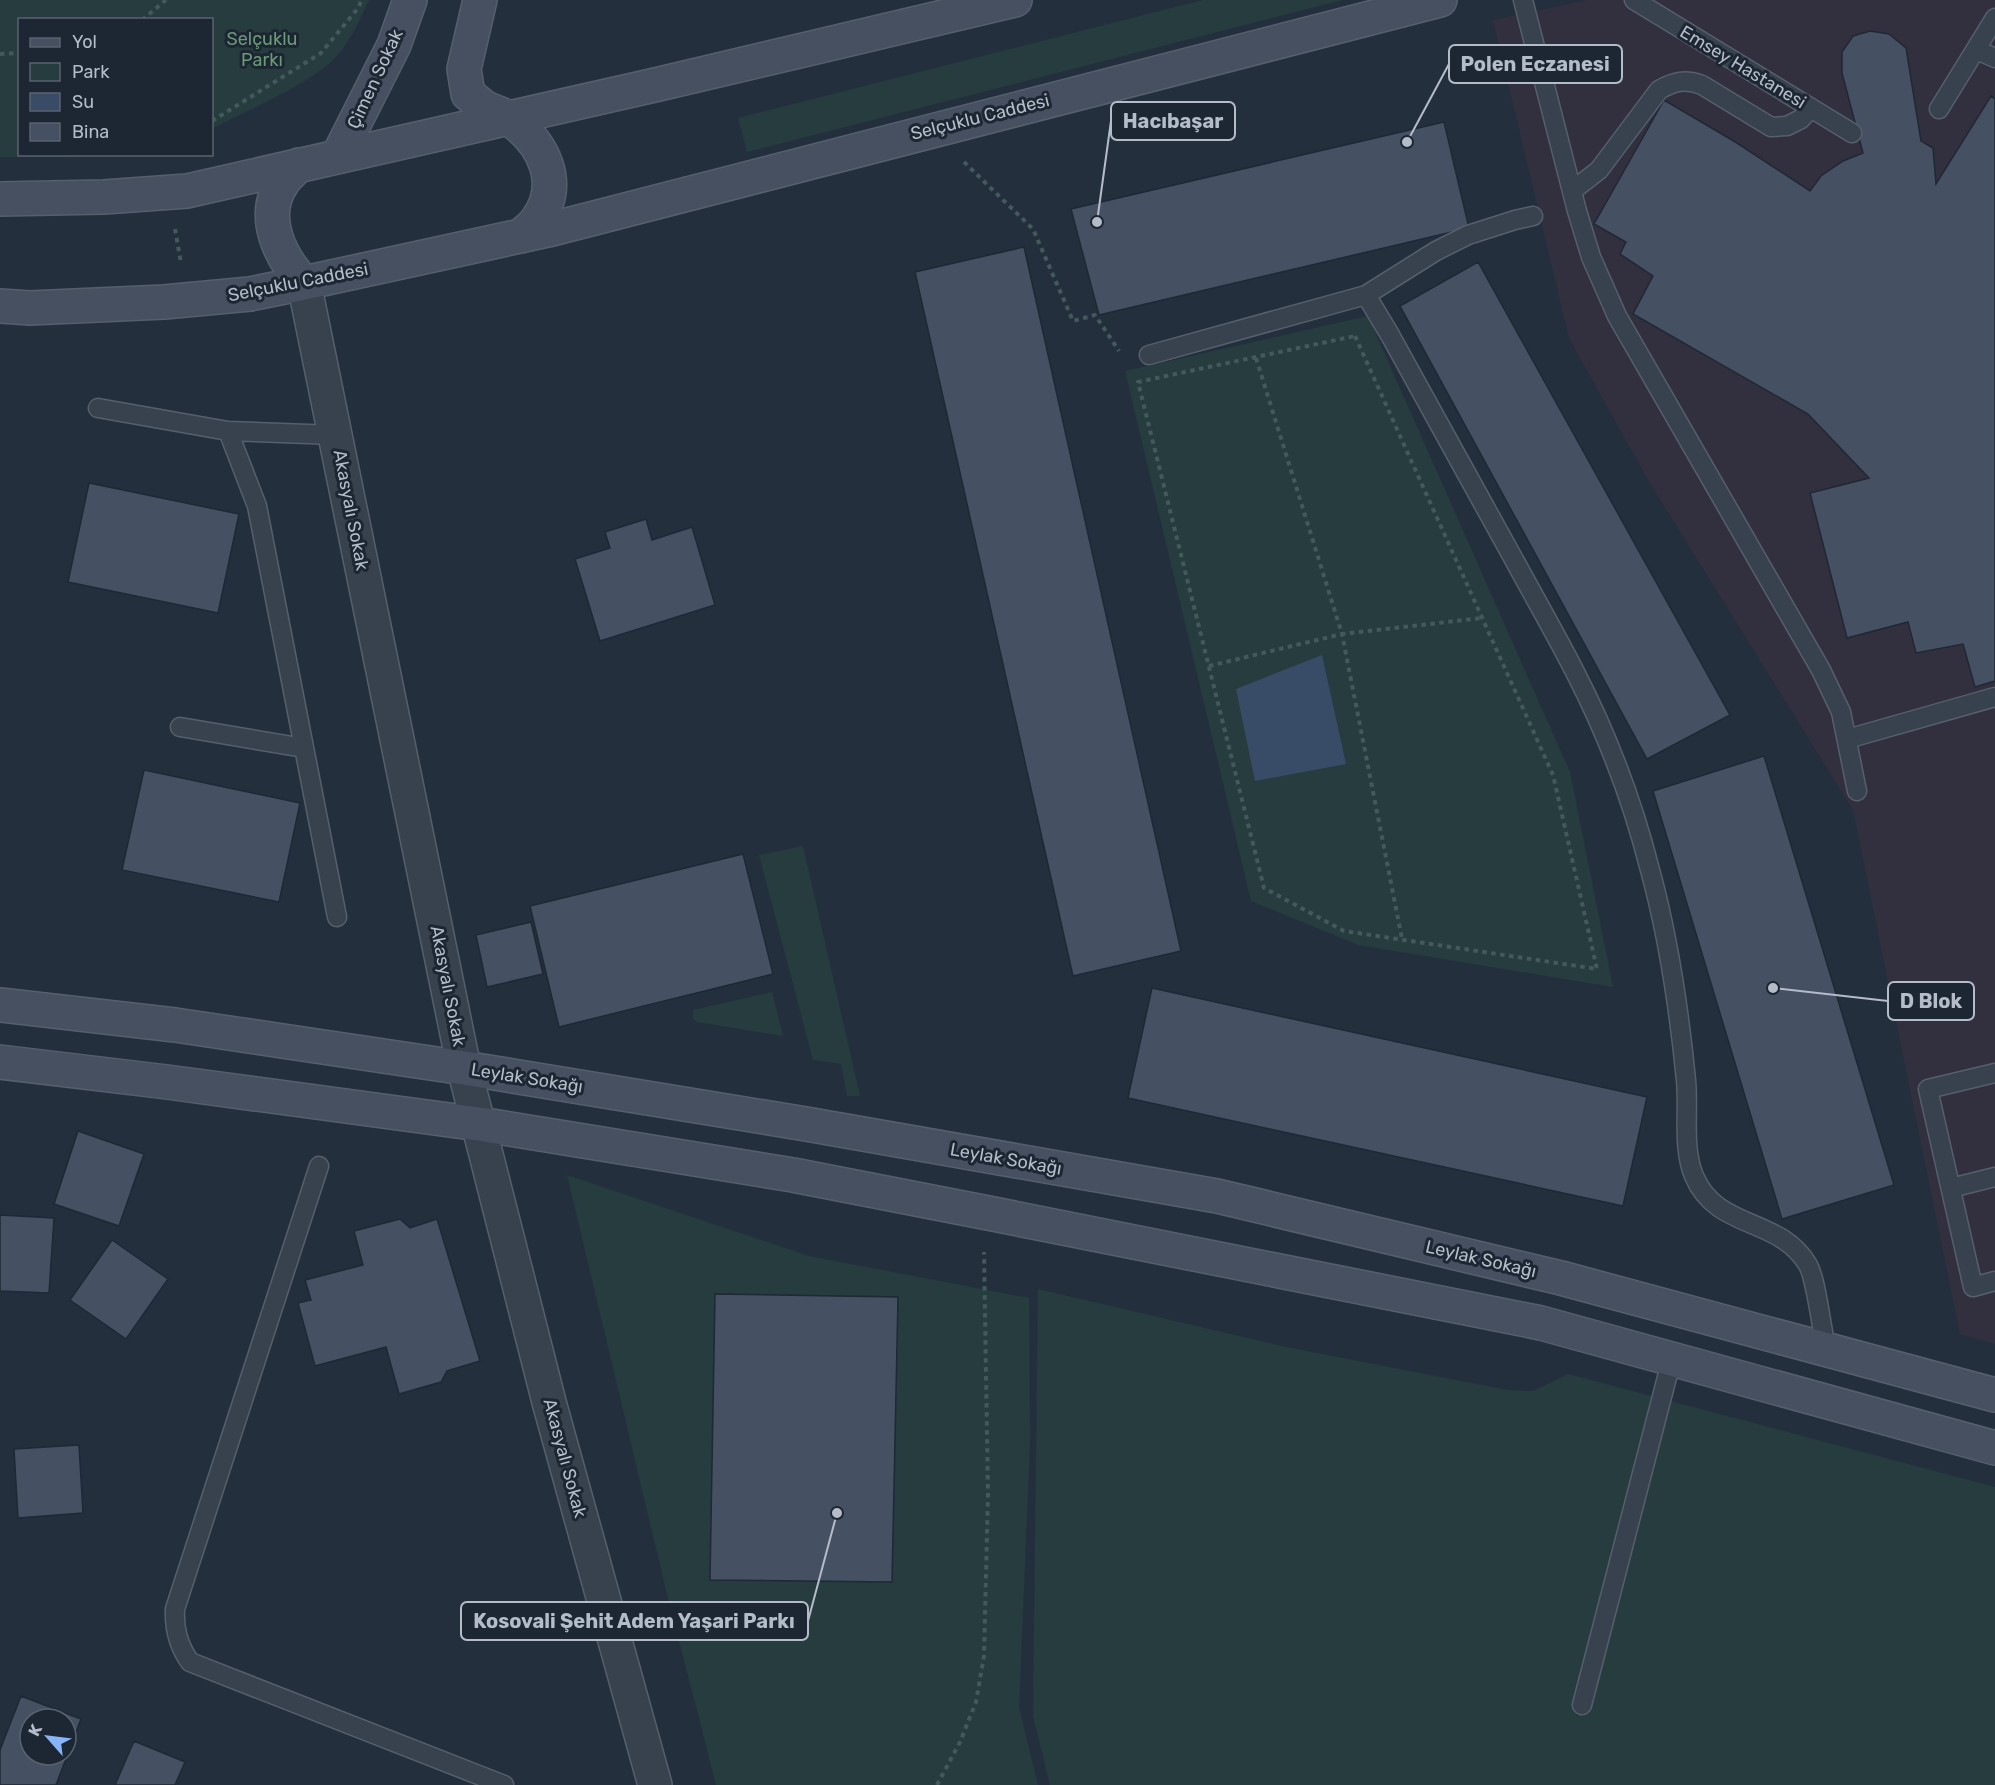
<svg xmlns="http://www.w3.org/2000/svg" width="1995" height="1785" font-family="Rubik,sans-serif">
<style>
.medical{fill:#32303f}
.green{fill:#263c3f}
.water{fill:#394c67}
.building{fill:#455162;stroke:#1f2835;stroke-width:1.5;fill-rule:evenodd}
.lines{fill:none;stroke-linecap:round;stroke-linejoin:round}
.lane-casing{stroke:#565f6c;stroke-width:21}
.street-casing{stroke:#565f6c;stroke-width:36}
.secondary-casing{stroke:#565f6c;stroke-width:36}
.path{stroke:#44595c;stroke-width:4;stroke-dasharray:4.5 4.5;stroke-linecap:butt}
.lane{stroke:#38414e;stroke-width:18}
.street{stroke:#38414e;stroke-width:33}
.secondary{stroke:#465061;stroke-width:33}
.labels{text-anchor:middle;dominant-baseline:central;stroke-width:6;stroke-linejoin:round;paint-order:stroke}
.park-label{font-size:18px;fill:#6b9a76;stroke:#1d2633}
.street-label{font-size:18px;fill:#b4bcc9;stroke:#1d2633}
.leader{fill:none;stroke:#b4bcc9;stroke-width:2}
.callout-dot{fill:#b4bcc9;stroke:#1d2633;stroke-width:2}
.callout{fill:#1d2633;stroke:#b4bcc9;stroke-width:2}
.callout-label{font-size:20px;text-anchor:middle;font-weight:bold;fill:#b4bcc9}
</style>
<rect width="100%" height="100%" fill="#242f3e"/>
<!-- medical -->
<path class="medical" d="M1587 0H1995V1344L1960 1334 1853 810 1651 485 1569 338 1493 20Z"/>
<!-- green -->
<path class="green" d="M0 0H369C359 22 348 47 330 63 298 90 249 109 212 129V20H20V154L101 155 64 157H0Z
M1203 0H1343L747 152 738 118Z
M1368 316 1570 772 1613 987 1358 945 1251 901 1125 371Z
M803 846 860 1096H847L841 1064 813 1060 759 855Z
M772 992 783 1036 697 1022 693 1018V1010Z
M567 1175 809 1256 1029 1298 1030 1445 1019 1707 1038 1785H716L664 1582Z
M1038 1289 1286 1347 1508 1390 1533 1391 1568 1374 1995 1487V1785H1050L1033 1716Z"/>
<!-- water -->
<path class="water" d="M1322 655 1346 764 1255 781 1236 689Z"/>
<!-- building -->
<path class="building" d="M1870 31 1889 34 1906 48 1921 141 1933 148 1936 184 1991 96 1995 99V681L1975 687 1963 644 1916 653 1908 622 1847 638 1810 493 1869 478 1808 414 1633 314 1653 276 1620 254 1626 242 1594 224 1664 100 1737 143 1810 191 1821 176 1843 161 1863 153 1842 73V52L1853 36Z
M1444 122 1469 228 1099 315 1071 209Z
M1024 247 1181 951 1073 976 915 272Z
M1478 262 1730 715 1647 759 1400 306Z
M89 483 239 514 218 613 68 582Z
M646 519 652 540 692 527 715 605 600 641 575 559 610 548 605 532Z
M1764 756 1894 1185 1782 1219 1653 791Z
M144 770 300 803 279 902 122 870Z
M743 854 773 974 559 1027 530 906Z
M531 922 543 974 487 987 476 935Z
M1152 988 1647 1097 1623 1206 1128 1098Z
M78 1131 144 1154 119 1226 54 1204Z
M0 1215 54 1218 49 1293 0 1291Z
M400 1219 410 1228 437 1219 480 1361 447 1371 441 1382 399 1394 386 1347 315 1366 298 1303 311 1300 305 1280 363 1265 354 1231Z
M112 1240 168 1279 126 1339 70 1300Z
M715 1294 898 1297 892 1582 710 1580Z
M79 1445 83 1513 18 1518 14 1449Z
M21 1696 81 1719 56 1785H0V1750ZM30 1719H66V1755H30Z
M134 1741 185 1762 175 1785H115Z"/>
<g class="lines">
<!-- lane casing -->
<g class="lane-casing">
<path id="lane" d="M1523 0 1577 211 1591 257 1617 316 1821 670 1841 712 1857 791
M1634 0 1852 133
M1977 50 1995 58
M1939 109 1995 18
M1572 191 1599 170 1659 90C1674 81 1686 79 1702 85L1771 127 1787 126 1801 119 1811 108
M1366 295 1390 335C1431 408 1471 482 1512 556 1533 595 1555 633 1575 672 1607 734 1633 803 1650 870 1669 939 1679 1009 1686 1080 1689 1111 1682 1147 1694 1176 1717 1231 1779 1216 1808 1265 1816 1279 1822 1330 1826 1349
M1149 355 1366 295 1436 251 1468 235 1515 220 1533 216
M98 408 228 431 336 435
M228 431 257 506 337 917
M180 727 304 748
M1847 739 1995 697
M1995 1073 1928 1089 1973 1287 1995 1281
M319 1166 175 1609C174 1629 178 1645 190 1662L504 1785
M1951 1188 1995 1177
M1582 1705 1672 1358"/>
</g>
<!-- street casing -->
<g class="street-casing">
<path id="street" d="M304 283 464 1068 549 1402 655 1785"/>
</g>
<!-- secondary casing -->
<g class="secondary-casing">
<path id="secondary" d="M480 0 464 69 468 94C474 98 479 104 486 108 494 112 504 114 511 120 543 143 564 183 537 220 533 226 526 231 521 236
M338 156 394 45 410 0
M299 165C294 170 287 176 283 182 259 216 280 257 304 283
M0 199 104 197 187 191 655 85 1015 0
M0 306 30 308 164 302 250 294 304 283 548 230 1440 0
M0 1005 175 1025 464 1068 806 1124 1217 1196 1561 1278 1995 1395
M0 1062 167 1082 479 1124 793 1175 983 1212 1541 1323 1995 1448"/>
</g>
<!-- path -->
<path class="path" d="M142 20 166 0
M0 54 20 53
M212 121 321 53 359 7 361 0
M964 162 1033 229 1073 321 1095 315 1119 351
M175 229 181 263
M1355 336 1553 775 1597 969 1344 931 1264 888 1138 382Z
M1256 358 1342 634 1482 618
M1209 666 1342 634 1402 939
M937 1785 960 1742 976 1702 984 1656 988 1494 984 1252"/>
<!-- lane -->
<use href="#lane" class="lane"/>
<!-- street -->
<use href="#street" class="street"/>
<!-- secondary -->
<use href="#secondary" class="secondary"/>
</g>
<g class="labels">
<!-- park labels -->
<g class="park-label">
<text x="262" y="39">Selçuklu<tspan x="262" dy="21">Parkı</tspan></text>
</g>
<!-- street labels -->
<g class="street-label">
<text transform="translate(1743 67) rotate(31)">Emsey Hastanesi</text>
<text transform="translate(375 79) rotate(-65)">Çimen Sokak</text>
<text transform="translate(980 117) rotate(-14)">Selçuklu Caddesi</text>
<text transform="translate(298 282) rotate(-11)">Selçuklu Caddesi</text>
<text transform="translate(351 510) rotate(79)">Akasyalı Sokak</text>
<text transform="translate(448 986) rotate(79)">Akasyalı Sokak</text>
<text transform="translate(527 1078) rotate(9)">Leylak Sokağı</text>
<text transform="translate(1006 1159) rotate(10)">Leylak Sokağı</text>
<text transform="translate(1481 1259) rotate(13)">Leylak Sokağı</text>
<text transform="translate(565 1458) rotate(75)">Akasyalı Sokak</text>
</g>
</g>
<!-- callouts -->
<path class="leader" d="M1407 142L1449 64M1097 222L1111 121M1773 988L1888 1001M837 1513L808 1621"/>
<g class="callout-dot">
<circle cx="1407" cy="142" r="6"/>
<circle cx="1097" cy="222" r="6"/>
<circle cx="1773" cy="988" r="6"/>
<circle cx="837" cy="1513" r="6"/>
</g>
<g class="callout">
<rect x="1449" y="45" width="173" height="38" rx="6"/>
<rect x="1111" y="102" width="124" height="38" rx="6"/>
<rect x="1888" y="982" width="86" height="38" rx="6"/>
<rect x="461" y="1602" width="347" height="38" rx="6"/>
</g>
<g class="callout-label">
<text x="1535" y="71">Polen Eczanesi</text>
<text x="1173" y="128">Hacıbaşar</text>
<text x="1931" y="1008">D Blok</text>
<text x="634" y="1628">Kosovali Şehit Adem Yaşari Parkı</text>
</g>
<!-- legend -->
<rect x="18" y="18" width="195" height="138" fill="#1d2633" stroke="#59626f" stroke-width="1.5"/>
<rect x="30" y="38" width="30" height="9" fill="#465061" stroke="#59626f" stroke-width="1.5"/>
<text x="72" y="48" font-size="18" fill="#b4bcc9">Yol</text>
<rect x="30" y="63" width="30" height="18" fill="#263c3f" stroke="#59626f" stroke-width="1.5"/>
<text x="72" y="78" font-size="18" fill="#b4bcc9">Park</text>
<rect x="30" y="93" width="30" height="18" fill="#394c67" stroke="#59626f" stroke-width="1.5"/>
<text x="72" y="108" font-size="18" fill="#b4bcc9">Su</text>
<rect x="30" y="123" width="30" height="18" fill="#455162" stroke="#59626f" stroke-width="1.5"/>
<text x="72" y="138" font-size="18" fill="#b4bcc9">Bina</text>
<!-- north arrow -->
<g transform="translate(48 1737) rotate(298)"><circle r="28" fill="#1d2633" stroke="#59626f" stroke-width="1.5"/>
<path d="M0-4.5L10 22L0 15L-10 22Z" fill="#8ab4f8"/>
<text y="-9" font-size="16" font-weight="bold" text-anchor="middle" fill="#b4bcc9">K</text>
</g>
</svg>
